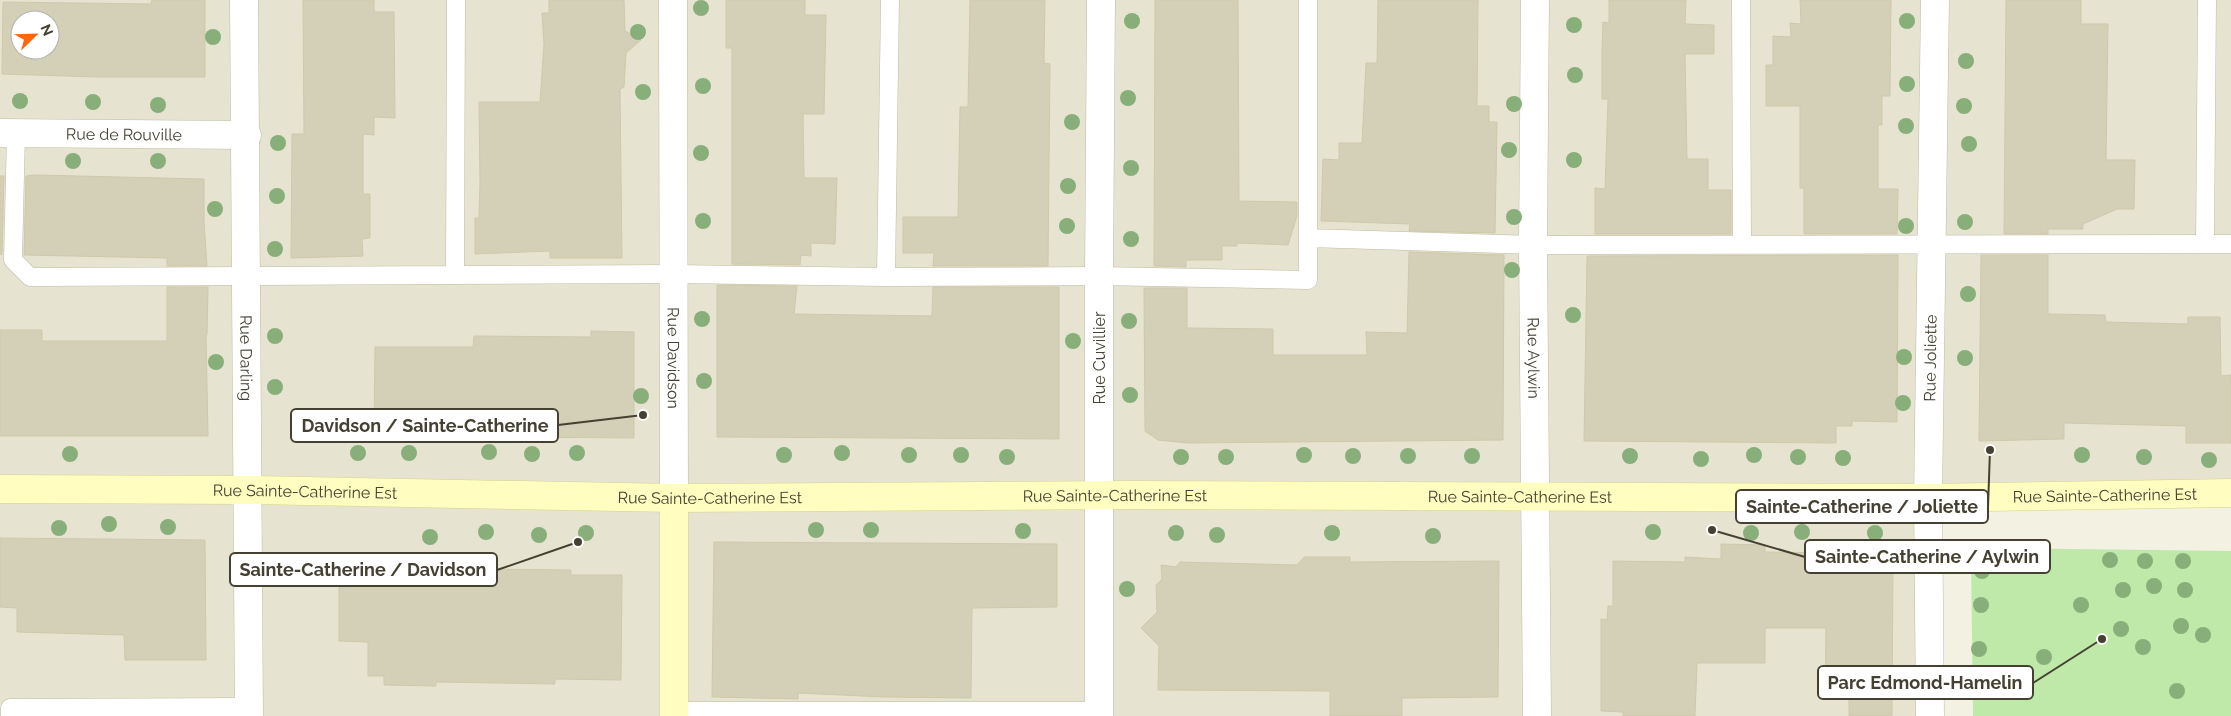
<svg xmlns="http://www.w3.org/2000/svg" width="2231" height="716" font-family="Raleway,sans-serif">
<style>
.residential{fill:#e6e4d0;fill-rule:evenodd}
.green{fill:#bee9a8}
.building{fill:#d4cfb7;stroke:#cfc9aa;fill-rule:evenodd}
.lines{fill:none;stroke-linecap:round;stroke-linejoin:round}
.lane-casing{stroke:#bebba4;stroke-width:19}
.street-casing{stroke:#bebba4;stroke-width:29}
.secondary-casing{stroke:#d4d18f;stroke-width:29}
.lane{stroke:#fff;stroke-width:18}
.street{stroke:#fff;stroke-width:28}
.secondary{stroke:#fffdbf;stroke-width:28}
.tree{fill:#88ae79}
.labels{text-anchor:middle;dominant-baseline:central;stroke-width:5;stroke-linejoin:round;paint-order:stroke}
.street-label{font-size:16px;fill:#444132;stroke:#fff}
.leader{fill:none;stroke:#444132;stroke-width:2}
.callout-dot{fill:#444132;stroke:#fff;stroke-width:2}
.callout{fill:#fff;stroke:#444132;stroke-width:2}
.callout-label{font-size:18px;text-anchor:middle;font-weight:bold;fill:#444132}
</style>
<rect width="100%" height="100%" fill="#f2f1e2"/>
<!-- residential -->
<path class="residential" d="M0 0H2231V494L1928 498 1930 716H0ZM20 20H50V50H20Z"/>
<!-- green -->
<path class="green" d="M1983 548 2231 551V716H1973L1971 556 1975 551Z"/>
<!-- building -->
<path class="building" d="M152 0H205V77H98L2 74 3 2 151 4ZM20 20H50V50H20Z
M303 0H374V12H394L395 118 374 117V135L363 134V194H370V238L362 239 363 256 291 258 292 134H304Z
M549 0H624L625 31 641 40 626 53 624 87 620 89 622 258H550V251L475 254V218H479L480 182 479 102H540L544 44 542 13H549Z
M726 0H805V15H826L824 114H803L804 178H837L835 244 811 243V256L801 255 800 265 732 264V48H726Z
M970 0H1045L1044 63 1050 64 1048 266H933L934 253H903V217H958L960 107H968Z
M1155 0H1238L1239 201 1297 202V216L1288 245 1237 243V246H1222V260H1186V267L1154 266Z
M1378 0H1478L1477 106H1489V122H1497L1495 233 1409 231 1410 224 1321 221 1323 159 1339 160V143H1362L1366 63H1377Z
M1609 0H1686L1685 24 1714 25V54H1685L1687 159H1708V190H1731V234H1595V188L1605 189 1608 99H1602V52L1603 22 1609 23Z
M1800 0H1891L1890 96H1882V125H1878V189H1898L1897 234H1804V188H1800V106H1766V65H1773V36L1791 37 1790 23 1801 24Z
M2006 0H2081V24H2108L2106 160H2135L2134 209H2117L2083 224V229H2048V234H2004Z
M36 175 204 179V222L207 266H167V258L24 255 26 176Z
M0 176H4L2 255 0 254Z
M1409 252 1504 255 1503 440 1188 443 1158 440 1145 431 1144 288H1187V328L1273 329V355H1367L1366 332 1407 333Z
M1898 255 1897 422 1852 421V426H1836V443L1584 441 1587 256Z
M1981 255H2048V314L2105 315 2106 322 2188 324V317H2220L2221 376 2231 375V443H2186V426L2064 423V439L1979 441Z
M717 285 797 286 794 314 932 316 933 287H1059V439L717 437Z
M167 287H208L207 335H206L208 436H0V330H42V341H167Z
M591 331 634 332V438L374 436 375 347H473L474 336 591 337Z
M0 538 205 540 206 660H125L124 635 17 632V608L0 607Z
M714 542 1057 544V607L972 608 971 698 884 697 798 693V699L712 697Z
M1721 544 1765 545V552L1836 553 1835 560 1893 561 1892 716H1849V694H1825L1826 628H1765V663H1697L1695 716H1623V712L1601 711V619L1607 620 1608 606H1613V561L1685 562V557L1721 559Z
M1304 557H1350V562L1499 561 1498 697 1402 698V716H1330V691L1158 690 1159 646 1141 628 1157 612 1156 585 1162 579 1161 565 1176 567 1180 562 1297 565Z
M488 569 571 570V575H622L621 680 555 679V684L436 682V686L384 685V676H368V642L339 641V577L419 578V574H467V571L488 572Z"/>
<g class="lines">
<!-- lane casing -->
<g class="lane-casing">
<path id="lane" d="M1741 0 1742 244
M16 133 13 260 30 277 673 274 886 277 1099 276 1308 280V0
M1308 238 1533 245 2231 244
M2205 244 2207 0
M455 275 456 0
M886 277 890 0
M674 711H1099
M10 716V708L249 707"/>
</g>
<!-- street casing -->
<g class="street-casing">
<g id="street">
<path id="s1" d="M244 0 249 716"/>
<path id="s2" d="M673 0 674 498"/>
<path id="s3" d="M1535 0 1533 245 1537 716"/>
<path id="s4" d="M0 133 247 135"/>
<path d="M1099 716V276L1101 0"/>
<path id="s5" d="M1930 716 1928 498 1935 0"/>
</g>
</g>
<!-- secondary casing -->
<g class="secondary-casing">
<g id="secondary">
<path id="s6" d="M0 489 249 490 674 498 1133 495 1928 498 2231 493"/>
<path d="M674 716V498"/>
</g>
</g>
<!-- lane -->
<use href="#lane" class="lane"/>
<!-- street -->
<use href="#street" class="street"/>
<!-- secondary -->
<use href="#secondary" class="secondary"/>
</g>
<!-- trees -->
<g class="tree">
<circle cx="701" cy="8" r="8"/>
<circle cx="1132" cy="21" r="8"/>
<circle cx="1907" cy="21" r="8"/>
<circle cx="1574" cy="25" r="8"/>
<circle cx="638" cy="32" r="8"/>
<circle cx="213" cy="37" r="8"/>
<circle cx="1966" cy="61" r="8"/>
<circle cx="1575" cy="75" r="8"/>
<circle cx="1907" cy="84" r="8"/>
<circle cx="703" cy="86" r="8"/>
<circle cx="643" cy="92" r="8"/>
<circle cx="1128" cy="98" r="8"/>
<circle cx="20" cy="101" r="8"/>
<circle cx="93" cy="102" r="8"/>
<circle cx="1514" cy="104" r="8"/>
<circle cx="158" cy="105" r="8"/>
<circle cx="1964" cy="106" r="8"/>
<circle cx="1072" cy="122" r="8"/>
<circle cx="1906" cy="126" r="8"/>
<circle cx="278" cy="143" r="8"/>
<circle cx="1969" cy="144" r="8"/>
<circle cx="1509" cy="150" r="8"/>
<circle cx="701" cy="153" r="8"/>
<circle cx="1574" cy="160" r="8"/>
<circle cx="73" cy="161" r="8"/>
<circle cx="158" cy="161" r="8"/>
<circle cx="1131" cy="168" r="8"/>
<circle cx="1068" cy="186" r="8"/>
<circle cx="277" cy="196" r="8"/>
<circle cx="215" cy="209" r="8"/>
<circle cx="1514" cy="217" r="8"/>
<circle cx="703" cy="221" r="8"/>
<circle cx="1965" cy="222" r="8"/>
<circle cx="1067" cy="226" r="8"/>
<circle cx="1906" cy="226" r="8"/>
<circle cx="1131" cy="239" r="8"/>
<circle cx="275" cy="249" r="8"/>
<circle cx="1512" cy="270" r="8"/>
<circle cx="1968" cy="294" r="8"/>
<circle cx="1573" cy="315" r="8"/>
<circle cx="702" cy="319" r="8"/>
<circle cx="1129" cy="321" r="8"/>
<circle cx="275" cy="336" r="8"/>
<circle cx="1073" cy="341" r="8"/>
<circle cx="1904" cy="357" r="8"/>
<circle cx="1965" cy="358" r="8"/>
<circle cx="216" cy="362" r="8"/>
<circle cx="704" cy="381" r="8"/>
<circle cx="275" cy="387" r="8"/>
<circle cx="1130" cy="395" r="8"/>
<circle cx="641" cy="396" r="8"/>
<circle cx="1903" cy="403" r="8"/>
<circle cx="489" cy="452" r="8"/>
<circle cx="358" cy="453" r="8"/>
<circle cx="409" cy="453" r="8"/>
<circle cx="577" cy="453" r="8"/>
<circle cx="842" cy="453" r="8"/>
<circle cx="70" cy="454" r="8"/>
<circle cx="532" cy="454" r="8"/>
<circle cx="784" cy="455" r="8"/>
<circle cx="909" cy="455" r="8"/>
<circle cx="961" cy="455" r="8"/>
<circle cx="1304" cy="455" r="8"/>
<circle cx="1754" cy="455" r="8"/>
<circle cx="2082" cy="455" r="8"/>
<circle cx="1353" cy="456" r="8"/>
<circle cx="1408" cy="456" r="8"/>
<circle cx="1472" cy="456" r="8"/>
<circle cx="1630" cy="456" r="8"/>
<circle cx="1007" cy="457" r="8"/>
<circle cx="1181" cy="457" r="8"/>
<circle cx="1226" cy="457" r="8"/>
<circle cx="1798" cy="457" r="8"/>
<circle cx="2144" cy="457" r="8"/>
<circle cx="1843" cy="458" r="8"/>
<circle cx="1701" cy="459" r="8"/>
<circle cx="2209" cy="460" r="8"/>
<circle cx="109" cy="524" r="8"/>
<circle cx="168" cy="527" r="8"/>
<circle cx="59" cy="528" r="8"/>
<circle cx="816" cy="530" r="8"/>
<circle cx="871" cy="530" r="8"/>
<circle cx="1023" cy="531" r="8"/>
<circle cx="486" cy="532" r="8"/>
<circle cx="1653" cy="532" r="8"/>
<circle cx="1802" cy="532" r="8"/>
<circle cx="586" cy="533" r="8"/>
<circle cx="1176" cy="533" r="8"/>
<circle cx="1332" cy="533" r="8"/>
<circle cx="1751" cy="533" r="8"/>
<circle cx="1875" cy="533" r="8"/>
<circle cx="539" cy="535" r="8"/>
<circle cx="1217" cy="535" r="8"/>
<circle cx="1433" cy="536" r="8"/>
<circle cx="430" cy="537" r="8"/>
<circle cx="2110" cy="560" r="8"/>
<circle cx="2145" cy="561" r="8"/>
<circle cx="2183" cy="561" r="8"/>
<circle cx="1982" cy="571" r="8"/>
<circle cx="2154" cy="586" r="8"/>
<circle cx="1127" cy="589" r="8"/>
<circle cx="2123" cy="590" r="8"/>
<circle cx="2185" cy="590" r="8"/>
<circle cx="1981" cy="605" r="8"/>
<circle cx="2081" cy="605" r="8"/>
<circle cx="2181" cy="626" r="8"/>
<circle cx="2121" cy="629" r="8"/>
<circle cx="2203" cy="635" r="8"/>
<circle cx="2143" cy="647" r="8"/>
<circle cx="1979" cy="649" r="8"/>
<circle cx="2044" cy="657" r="8"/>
<circle cx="2177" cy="691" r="8"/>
</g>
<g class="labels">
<!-- street labels -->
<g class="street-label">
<text stroke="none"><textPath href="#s4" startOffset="124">Rue de Rouville</textPath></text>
<text stroke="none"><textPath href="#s1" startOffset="358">Rue Darling</textPath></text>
<text stroke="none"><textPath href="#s2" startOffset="358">Rue Davidson</textPath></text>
<text transform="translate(1099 358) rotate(-90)">Rue Cuvillier</text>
<text stroke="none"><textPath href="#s3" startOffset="358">Rue Aylwin</textPath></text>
<text stroke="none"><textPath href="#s5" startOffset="358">Rue Joliette</textPath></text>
<text stroke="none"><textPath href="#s6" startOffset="305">Rue Sainte-Catherine Est</textPath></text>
<text stroke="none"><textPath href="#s6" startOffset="1115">Rue Sainte-Catherine Est</textPath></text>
<text stroke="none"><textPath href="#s6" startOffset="2105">Rue Sainte-Catherine Est</textPath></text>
<text stroke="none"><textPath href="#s6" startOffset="710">Rue Sainte-Catherine Est</textPath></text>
<text stroke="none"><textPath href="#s6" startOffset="1520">Rue Sainte-Catherine Est</textPath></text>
</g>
</g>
<!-- callouts -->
<path class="leader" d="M643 415L558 425M1990 450L1988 507M1712 530L1805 557M578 542L497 570M2102 639L2033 683"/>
<g class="callout-dot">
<circle cx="643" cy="415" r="5"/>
<circle cx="1990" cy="450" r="5"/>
<circle cx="1712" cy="530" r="5"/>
<circle cx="578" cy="542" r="5"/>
<circle cx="2102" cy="639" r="5"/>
</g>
<g class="callout">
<rect x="291" y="409" width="267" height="33" rx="5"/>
<rect x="1736" y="490" width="252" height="33" rx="5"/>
<rect x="1805" y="540" width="245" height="33" rx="5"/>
<rect x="230" y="553" width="267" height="33" rx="5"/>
<rect x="1818" y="666" width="215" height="33" rx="5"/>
</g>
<g class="callout-label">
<text x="425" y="432">Davidson / Sainte-Catherine</text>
<text x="1862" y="513">Sainte-Catherine / Joliette</text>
<text x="1927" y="563">Sainte-Catherine / Aylwin</text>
<text x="363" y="576">Sainte-Catherine / Davidson</text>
<text x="1925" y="689">Parc Edmond-Hamelin</text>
</g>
<!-- north arrow -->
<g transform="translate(35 35) rotate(67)"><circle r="24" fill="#ffffff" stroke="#b4b3ad"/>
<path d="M0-4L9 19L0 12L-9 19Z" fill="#ff650c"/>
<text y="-8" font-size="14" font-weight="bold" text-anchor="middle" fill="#444132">N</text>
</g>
</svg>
